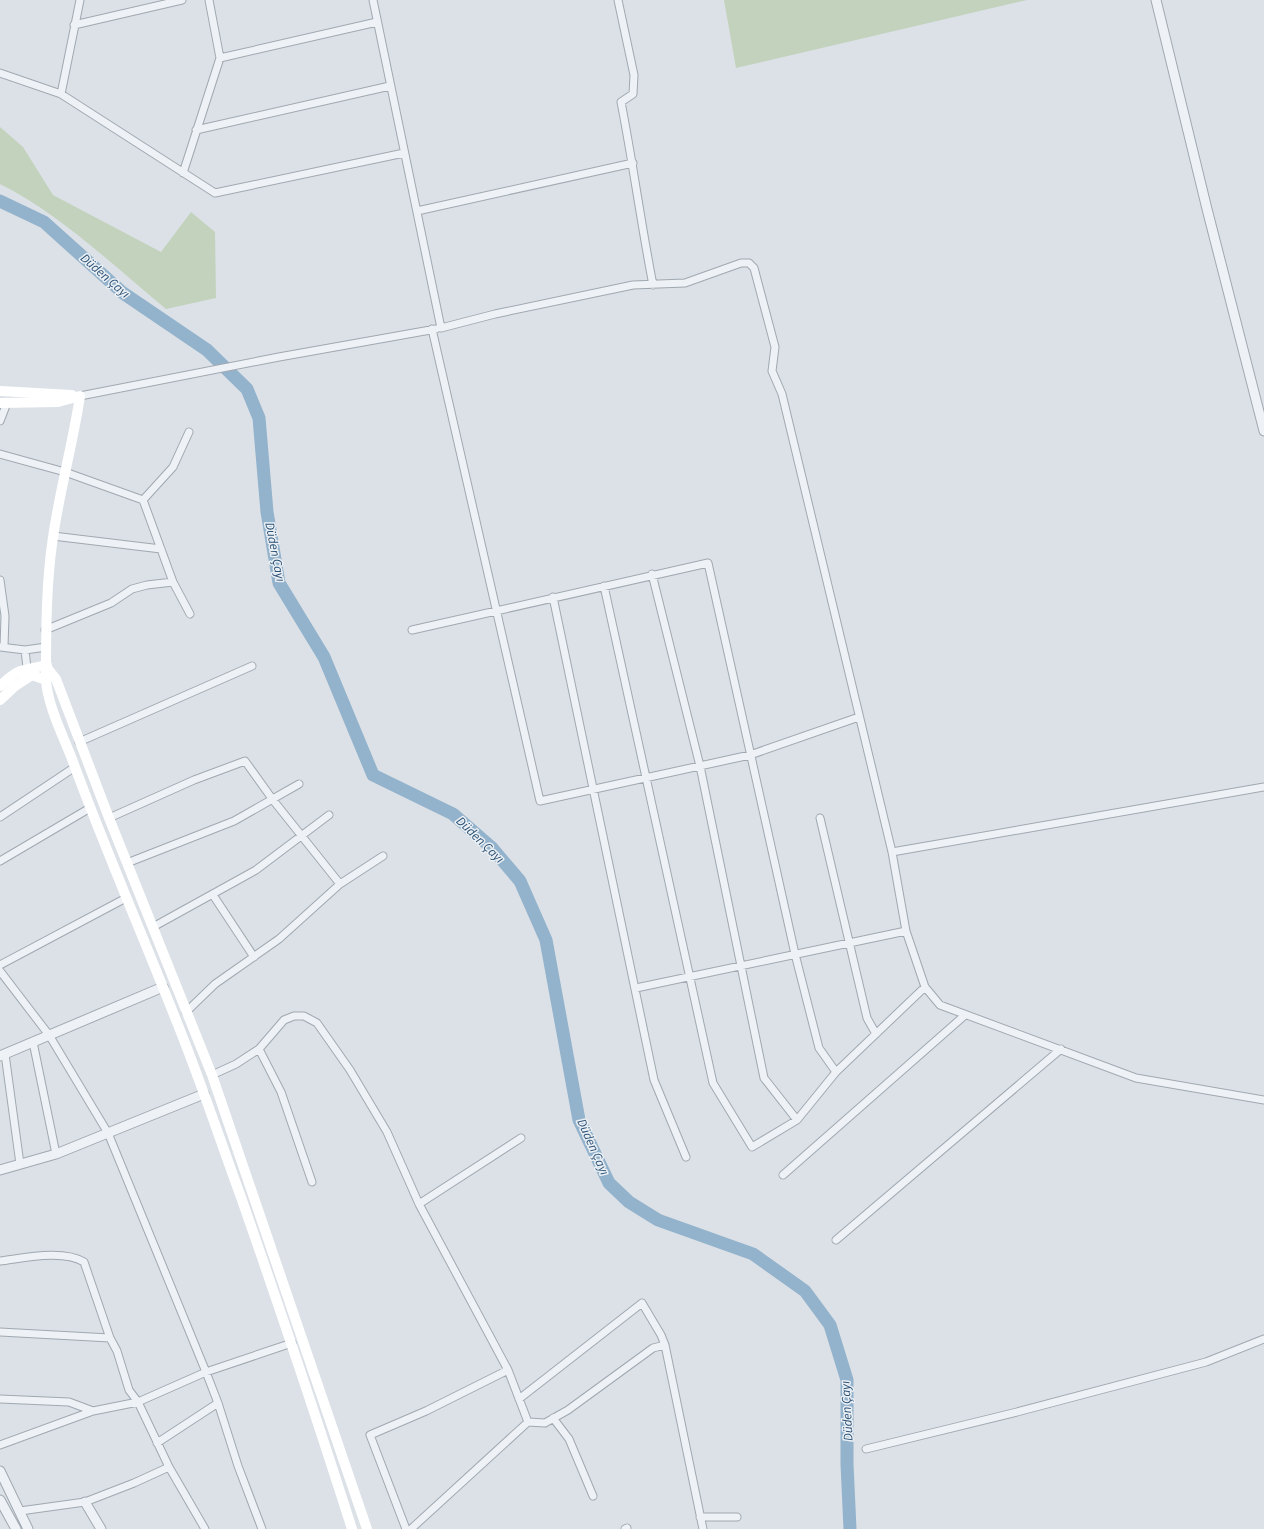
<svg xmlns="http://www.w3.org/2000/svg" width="1264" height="1529" font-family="'Source Sans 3',sans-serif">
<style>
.green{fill:#c3d2bc}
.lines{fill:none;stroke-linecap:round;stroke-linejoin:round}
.river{stroke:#93b2cb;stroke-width:13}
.minor-casing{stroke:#a0a8b1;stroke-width:9}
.tertiary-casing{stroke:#a0a8b1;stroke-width:11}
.minor{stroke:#eef1f5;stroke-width:7}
.tertiary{stroke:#eef1f5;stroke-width:9}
.secondary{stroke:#fff;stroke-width:10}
.labels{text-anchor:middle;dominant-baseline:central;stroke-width:3;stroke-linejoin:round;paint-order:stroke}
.water-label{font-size:13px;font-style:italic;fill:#2b5175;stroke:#ebf0f5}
</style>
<rect width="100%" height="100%" fill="#dbe1e7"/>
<!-- green -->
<path class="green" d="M724 0H1027L736 68Z
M0 127 23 147 53 195 161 252 191 212 215 232 216 298 166 309C115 267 59 213 0 184Z"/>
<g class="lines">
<!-- river -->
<path class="river" d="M0 201 44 222 123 293 207 350 247 389 259 418 267 512 279 583 324 657 373 775 453 814 492 848 520 881 546 940 579 1120 609 1183 629 1202 658 1220 753 1254 805 1291 830 1325 847 1380V1464L850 1529"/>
<!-- minor casing -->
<g class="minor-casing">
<path id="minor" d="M209 0 220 58
M373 0 441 328 495 314 633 285 685 283 741 263H749L754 268 775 347 772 371 782 394 892 852 906 931 925 987 940 1005 1136 1078 1264 1100
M618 0 634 75 633 94 621 102C633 163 641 224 653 285
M74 25 182 0
M0 73 61 94 215 193 404 153
M61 94 80 0
M196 130 390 86
M183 173 220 58 377 22
M417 211 633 163
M432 329 540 801 750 755 859 717
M80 396 279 357 436 329
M0 421 7 403
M0 454 65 472 143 500 173 467 189 432
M143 500 173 582 190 614
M53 536 161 549
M652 574 700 766 764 1078 797 1120
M0 580 5 616 4 647
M604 586 713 1083 752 1147 797 1120 836 1072 925 987
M553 597 654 1080 686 1157
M45 630 111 603 132 589 147 585 173 582
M412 630 708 563 795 954 819 1048 836 1072
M0 647 25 650 46 647
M25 650 27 668
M79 742 252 666
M0 817 75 767
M109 818 194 780 245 761 273 800 340 884
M820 818 867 1018 876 1034
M892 852 1264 787
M0 861 90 808
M127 863 234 821 299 784
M213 895 254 957
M153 927 256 870 329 815
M0 965 126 898
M0 971 49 1035 108 1133 206 1372 218 1403 238 1466 262 1529
M636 988 906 931
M186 1012 215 984 279 939 340 884 383 856
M33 1042 56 1154
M259 1049 281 1092 312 1182
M5 1054 20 1164
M212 1075 236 1064 259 1049 284 1020 294 1016H304L317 1023 350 1070 387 1132 419 1204 508 1370 528 1422 411 1529
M783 1175 965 1015
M419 1204 521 1138
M836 1240 1061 1049
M0 1261C24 1258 63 1249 84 1262L110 1338 117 1351 129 1390 138 1402 169 1467 205 1529
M0 1332 110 1338
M0 1399 69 1402 93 1411
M519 1399 642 1303 661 1335 665 1345 703 1529
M553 1418 569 1439 593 1496
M528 1422 545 1423 568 1410 653 1348 665 1345
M157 1443 218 1403
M0 1445 93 1411 138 1402 206 1372 292 1343
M866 1449 1017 1412 1206 1362 1264 1339
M20 1511 85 1502 134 1483 169 1467
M700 1517H737
M406 1529 370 1435 426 1411 508 1370
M625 1529 627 1528"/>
</g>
<!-- tertiary casing -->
<g class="tertiary-casing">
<path id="tertiary" d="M1156 0 1207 209 1264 431
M0 1056 163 987
M0 1170 56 1154 204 1094
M0 1471 28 1529
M0 1500 16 1529
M85 1502 101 1529"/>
</g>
<!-- minor -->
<use href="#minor" class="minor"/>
<!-- tertiary -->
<use href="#tertiary" class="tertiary"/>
<!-- secondary -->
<path class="secondary" d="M0 391 72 395
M80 396C73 443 60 489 53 537 46 584 46 632 46 679 47 704 63 736 72 759 104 847 142 933 176 1020 200 1079 220 1140 242 1200 280 1309 317 1419 352 1529
M0 403 58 402 80 396
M48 669 56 679 109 818 212 1075 367 1529
M0 686C20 667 22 671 47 665
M0 700 15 686 32 675 46 680"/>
</g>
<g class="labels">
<!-- water labels -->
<g class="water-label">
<text transform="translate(105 276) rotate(41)">Düden Çayı</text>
<text transform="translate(275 552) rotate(79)">Düden Çayı</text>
<text transform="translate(480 840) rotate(44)">Düden Çayı</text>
<text transform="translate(593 1147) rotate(66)">Düden Çayı</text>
<text transform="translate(847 1411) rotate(-93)">Düden Çayı</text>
</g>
</g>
</svg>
